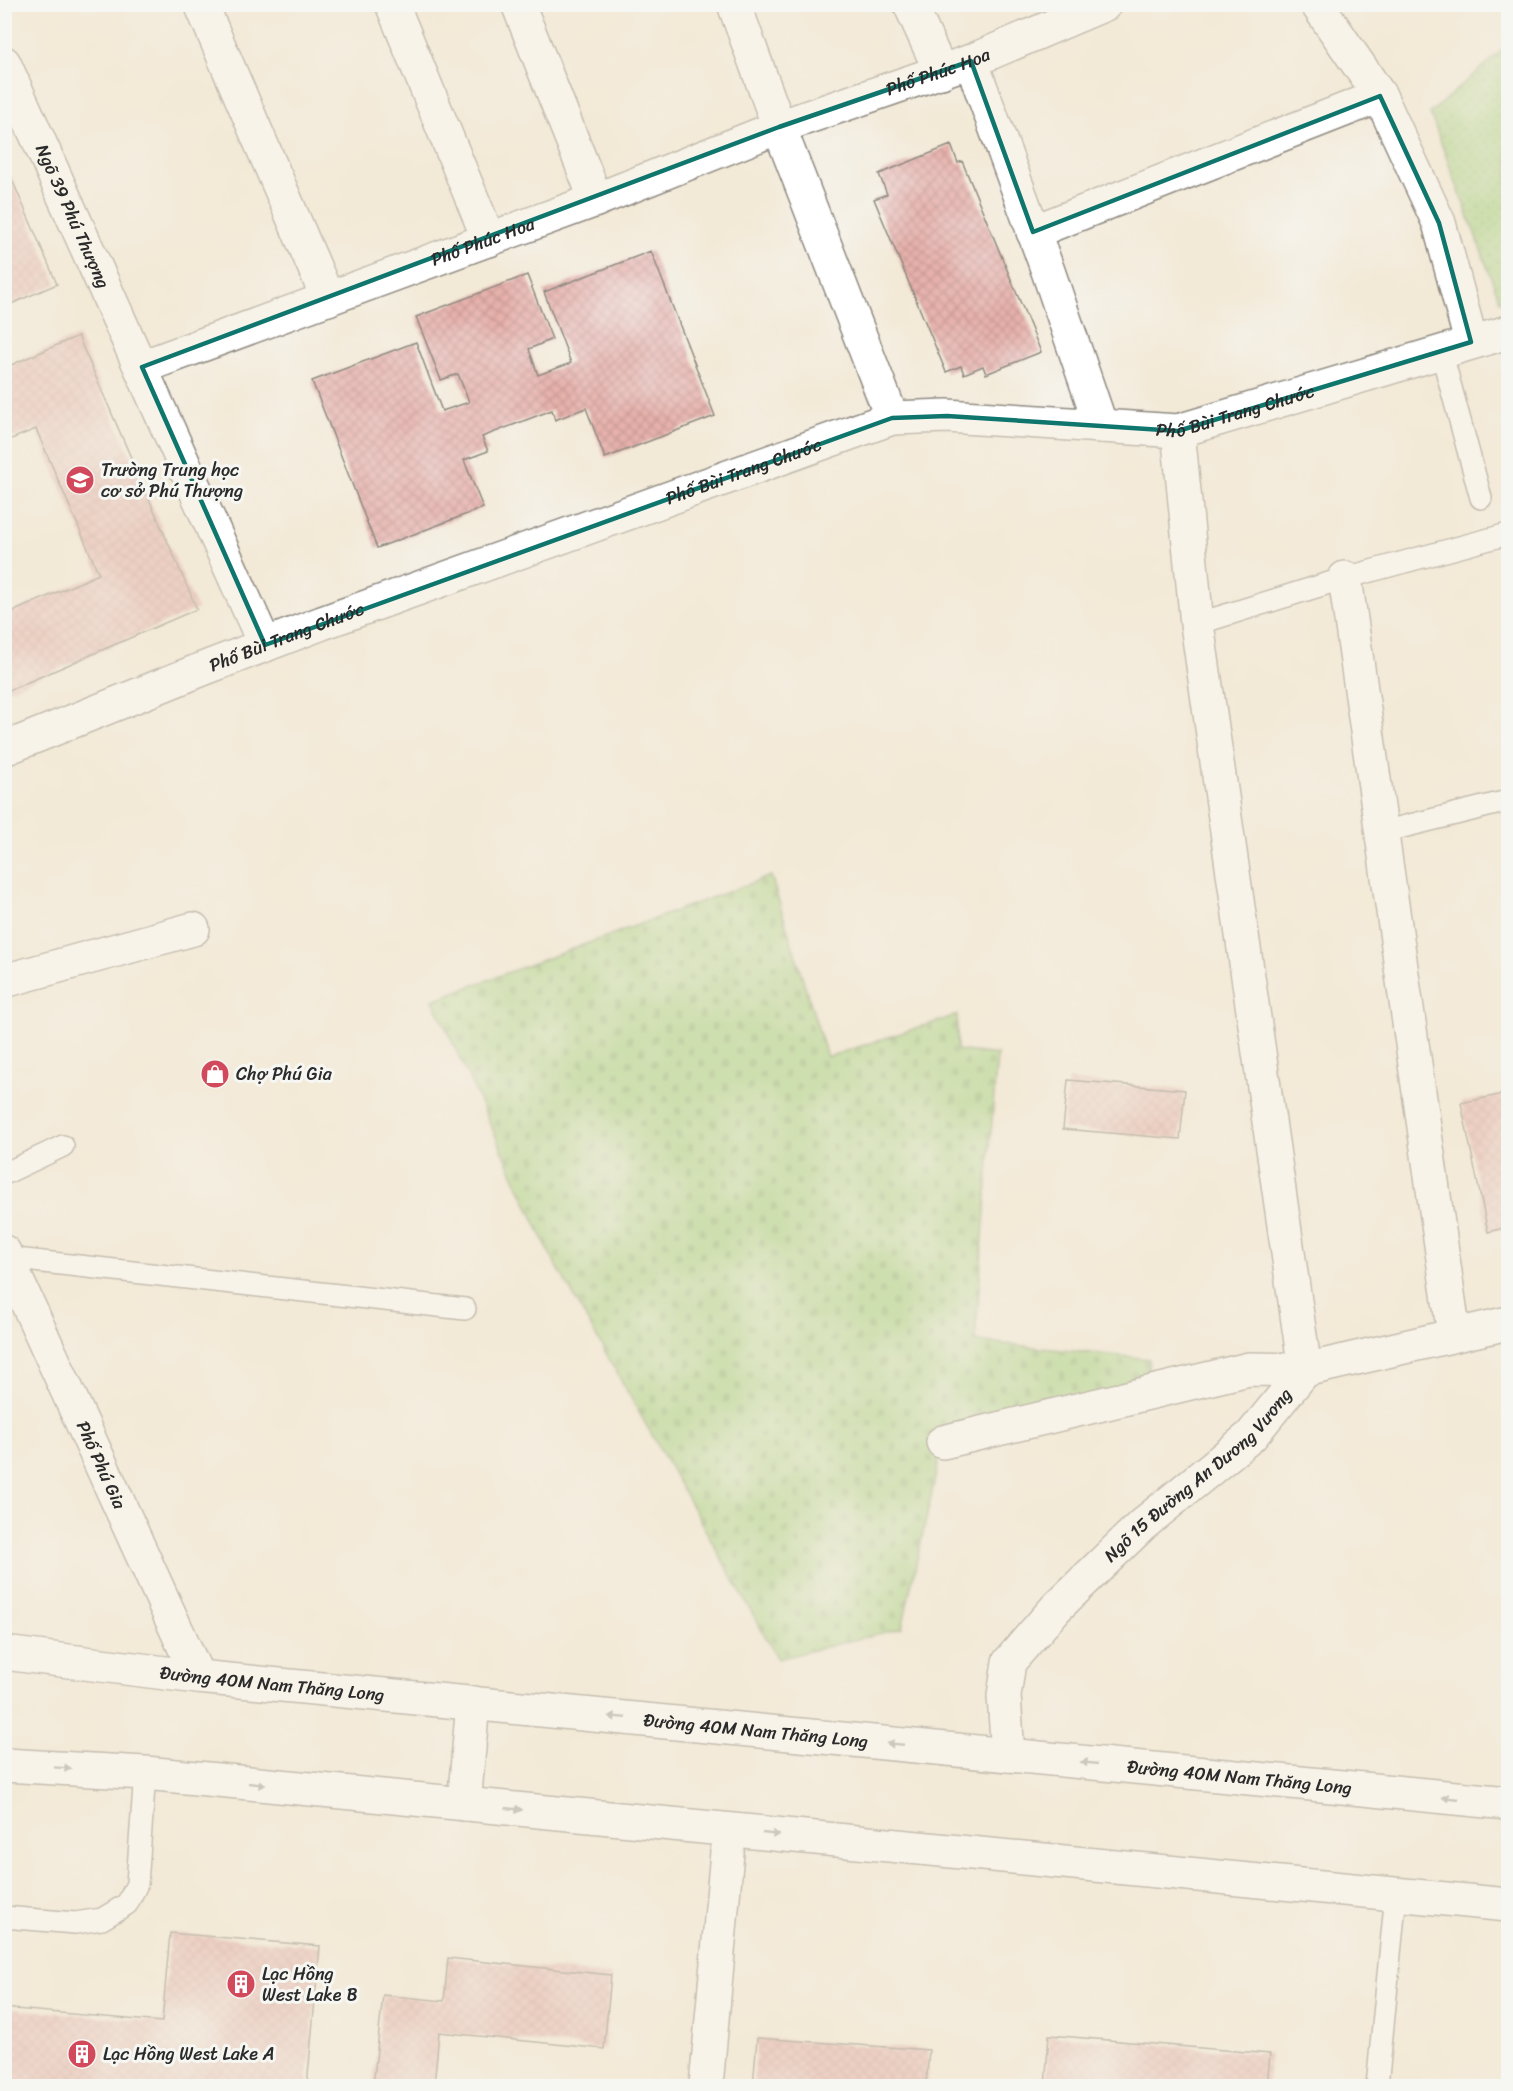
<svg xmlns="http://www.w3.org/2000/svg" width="1513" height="2091" font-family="Sriracha,sans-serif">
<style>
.cemetery{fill:url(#cemetery-stones);stroke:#677e55;stroke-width:1.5}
.park{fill:url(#park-dots);stroke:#677e55;stroke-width:1.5}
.building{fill:url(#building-cross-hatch)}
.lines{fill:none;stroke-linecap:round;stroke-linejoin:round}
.service-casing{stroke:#8f8a81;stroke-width:24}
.minor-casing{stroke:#8f8a81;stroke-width:36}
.tertiary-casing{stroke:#8f8a81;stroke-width:36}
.service{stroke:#fff;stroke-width:21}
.minor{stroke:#fff;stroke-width:33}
.tertiary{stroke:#fff;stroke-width:33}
.oneway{fill:#a0a0a0}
.marked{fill:none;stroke:#0f766e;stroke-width:4.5;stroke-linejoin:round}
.labels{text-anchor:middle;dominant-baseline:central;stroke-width:6;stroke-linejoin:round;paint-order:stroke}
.street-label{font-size:18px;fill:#2b2b2b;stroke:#f6f6f2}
.poi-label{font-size:18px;fill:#2b2b2b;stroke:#f6f6f2;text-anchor:start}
</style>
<defs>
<pattern id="cemetery-stones" width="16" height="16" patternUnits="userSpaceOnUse" patternTransform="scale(1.5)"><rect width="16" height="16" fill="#a3d27f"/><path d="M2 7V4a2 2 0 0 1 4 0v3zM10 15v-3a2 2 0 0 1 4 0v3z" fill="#8cb46e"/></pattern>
<pattern id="park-dots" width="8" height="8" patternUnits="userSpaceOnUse" patternTransform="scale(1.5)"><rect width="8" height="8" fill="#a3d27f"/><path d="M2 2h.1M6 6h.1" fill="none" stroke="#8cb46e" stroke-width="1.8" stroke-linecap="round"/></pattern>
<pattern id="building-cross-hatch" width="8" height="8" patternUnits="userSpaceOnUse" patternTransform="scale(1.5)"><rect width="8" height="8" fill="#e7b1ac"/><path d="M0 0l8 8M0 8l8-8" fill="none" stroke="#c69894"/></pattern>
</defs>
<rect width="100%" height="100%" fill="#f6f6f2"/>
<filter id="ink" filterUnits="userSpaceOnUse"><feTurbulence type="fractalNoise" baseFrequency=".0167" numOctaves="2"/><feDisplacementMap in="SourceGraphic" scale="12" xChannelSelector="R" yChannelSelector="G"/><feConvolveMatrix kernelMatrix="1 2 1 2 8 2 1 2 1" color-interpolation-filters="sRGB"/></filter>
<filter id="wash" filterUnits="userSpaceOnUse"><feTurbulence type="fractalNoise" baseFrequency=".008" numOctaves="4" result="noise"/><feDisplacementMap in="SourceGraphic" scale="24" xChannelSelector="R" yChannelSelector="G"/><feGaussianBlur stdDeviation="1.35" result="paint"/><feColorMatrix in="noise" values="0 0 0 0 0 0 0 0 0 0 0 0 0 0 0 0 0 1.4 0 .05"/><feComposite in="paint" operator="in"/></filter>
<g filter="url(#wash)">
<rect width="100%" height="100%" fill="#f3e9d7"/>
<!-- cemetery -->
<path class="cemetery" d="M771 876 827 1057 957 1015V1050L997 1055 975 1341 1149 1359 1147 1394 943 1442 902 1628 778 1659 550 1254 433 1000Z"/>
<!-- park -->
<path class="park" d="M1508 45V299L1500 301 1430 113Z"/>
<g id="blocks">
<!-- building -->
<path class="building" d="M951 145 958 163 962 161 1041 352 986 374 983 366 964 374 961 366 946 372 874 199 887 194 879 174Z
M4 161 57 284 4 307Z
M651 251 715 416 605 458 586 408 555 420 552 410 482 437 488 451 464 460 483 508 377 548 312 381 416 342 442 411 469 402 458 374 441 380 416 317 527 275 552 339 529 349 538 375 571 363 544 292Z
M78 336 197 609 5 692V615L99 574 36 429 4 442V368Z
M1068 1080 1185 1090 1180 1139 1063 1129Z
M1508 1093V1227L1488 1232 1461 1103Z
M170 1933 320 1946 307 2086H4V2008L162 2022Z
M448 1958 611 1975 604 2049 439 2032 434 2086H373L383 1995 444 2001Z
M1049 2035 1270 2054 1267 2086H1045Z
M757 2038 929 2050 926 2086H753Z"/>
</g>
</g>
<g filter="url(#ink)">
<use href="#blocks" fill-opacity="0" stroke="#8f8a81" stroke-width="1.5"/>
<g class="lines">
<!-- service casing -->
<g class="service-casing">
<path id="service" d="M1441 351 1481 498
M1197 624 1345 578 1508 534
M1382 832 1508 801
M4 1174 63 1146
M7 1258 465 1309
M4 1917 75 1923 102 1919 127 1904 137 1884 145 1773
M1377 2086 1396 1894"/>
</g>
<!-- minor casing -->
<g class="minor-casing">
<g id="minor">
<path d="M201 4 328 299"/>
<path d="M392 4 489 240"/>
<path d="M518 4 596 200"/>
<path d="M734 4 779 127 892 418"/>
<path d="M910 4 941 72"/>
<path d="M1317 4 1380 96 1439 223 1471 342"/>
<path d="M971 61 1048 271 1101 426"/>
<path id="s1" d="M4 63 265 645"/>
<path d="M1033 232 1380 96"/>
<path id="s2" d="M142 367 596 200 779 127 971 61 1105 4"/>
<path d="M1345 578 1454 1335"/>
<path id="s3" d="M4 749 200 670 322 623 892 418 947 416 1178 431 1508 332"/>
<path d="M4 981 193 929"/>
<path id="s4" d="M4 1252 198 1677"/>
<path d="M943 1442 1249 1369 1305 1370 1197 624 1178 431"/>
<path id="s5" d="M1008 1755 1004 1696 1009 1662 1056 1608 1142 1525 1251 1436 1305 1370 1508 1323"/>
<path d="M706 2086 729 1830"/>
</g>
</g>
<!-- tertiary casing -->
<g class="tertiary-casing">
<g id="tertiary">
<path id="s6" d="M4 1653 198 1677 1508 1803"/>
<path d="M4 1765 145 1773 1508 1905"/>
<path d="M464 1804 473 1703"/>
</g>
</g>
<!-- service -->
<use href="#service" class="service"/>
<!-- minor -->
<use href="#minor" class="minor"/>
<!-- tertiary -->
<use href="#tertiary" class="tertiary"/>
</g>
<!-- one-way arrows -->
<defs><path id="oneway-solid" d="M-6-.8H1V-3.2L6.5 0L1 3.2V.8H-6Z" transform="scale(1.5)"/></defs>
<g class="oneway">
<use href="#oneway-solid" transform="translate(617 1717) rotate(-175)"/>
<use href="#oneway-solid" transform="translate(895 1744) rotate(-175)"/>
<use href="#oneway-solid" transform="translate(1089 1763) rotate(-174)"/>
<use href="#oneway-solid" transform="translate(63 1768) rotate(4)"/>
<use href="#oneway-solid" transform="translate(257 1784) rotate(6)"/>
<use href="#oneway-solid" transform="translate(1450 1798) rotate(-174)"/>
<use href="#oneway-solid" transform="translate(514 1809) rotate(6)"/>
<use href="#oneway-solid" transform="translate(771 1834) rotate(6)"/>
</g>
</g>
<!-- marked area -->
<path d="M0 0H1513V2091H0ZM971 61 1033 232 1380 96 1439 223 1471 342 1178 431 947 416 892 418 265 645 142 367 779 127Z" fill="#f3e9d7" fill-opacity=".55" fill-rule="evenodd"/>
<path class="marked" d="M971 61 1033 232 1380 96 1439 223 1471 342 1178 431 947 416 892 418 265 645 142 367 779 127Z"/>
<!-- icons -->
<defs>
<g id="school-disc" transform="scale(1.5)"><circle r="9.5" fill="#d1495b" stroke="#f6f6f2"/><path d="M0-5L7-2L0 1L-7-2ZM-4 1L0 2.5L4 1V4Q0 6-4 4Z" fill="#fff"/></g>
<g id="shop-disc" transform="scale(1.5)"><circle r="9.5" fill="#d1495b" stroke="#f6f6f2"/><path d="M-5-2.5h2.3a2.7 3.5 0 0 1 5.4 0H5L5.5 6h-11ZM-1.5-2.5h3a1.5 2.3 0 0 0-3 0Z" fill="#fff"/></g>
<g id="building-disc" transform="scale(1.5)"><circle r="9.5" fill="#d1495b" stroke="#f6f6f2"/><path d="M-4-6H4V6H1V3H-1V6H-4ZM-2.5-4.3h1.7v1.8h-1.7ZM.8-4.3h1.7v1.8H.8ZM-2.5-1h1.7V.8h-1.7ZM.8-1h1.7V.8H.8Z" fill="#fff"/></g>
</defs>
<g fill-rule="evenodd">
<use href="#school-disc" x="80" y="480"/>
<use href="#shop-disc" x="215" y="1074"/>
<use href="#building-disc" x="241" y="1984"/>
<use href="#building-disc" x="82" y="2054"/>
</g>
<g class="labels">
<!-- street labels -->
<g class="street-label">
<text stroke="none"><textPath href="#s2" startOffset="849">Phố Phúc Hoa</textPath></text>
<text stroke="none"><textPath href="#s1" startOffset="168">Ngõ 39 Phú Thượng</textPath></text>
<text stroke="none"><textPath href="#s2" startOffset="363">Phố Phúc Hoa</textPath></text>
<text stroke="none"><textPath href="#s3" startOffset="1294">Phố Bùi Trang Chước</textPath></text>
<text stroke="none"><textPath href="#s3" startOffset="790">Phố Bùi Trang Chước</textPath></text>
<text stroke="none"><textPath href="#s3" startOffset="304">Phố Bùi Trang Chước</textPath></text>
<text stroke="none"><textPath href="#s4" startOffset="234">Phố Phú Gia</textPath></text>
<text stroke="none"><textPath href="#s5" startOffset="360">Ngõ 15 Đường An Dương Vương</textPath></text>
<text stroke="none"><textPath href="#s6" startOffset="270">Đường 40M Nam Thăng Long</textPath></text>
<text stroke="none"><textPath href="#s6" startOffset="756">Đường 40M Nam Thăng Long</textPath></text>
<text stroke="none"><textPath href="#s6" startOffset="1242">Đường 40M Nam Thăng Long</textPath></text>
</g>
<!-- poi labels -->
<g class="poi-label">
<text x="101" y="470">Trường Trung học<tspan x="101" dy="21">cơ sở Phú Thượng</tspan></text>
<text x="236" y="1074">Chợ Phú Gia</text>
<text x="262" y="1974">Lạc Hồng<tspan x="262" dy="21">West Lake B</tspan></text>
<text x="103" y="2054">Lạc Hồng West Lake A</text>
</g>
</g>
<!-- margin -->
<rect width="1513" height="2091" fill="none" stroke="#f6f6f2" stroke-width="24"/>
</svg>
